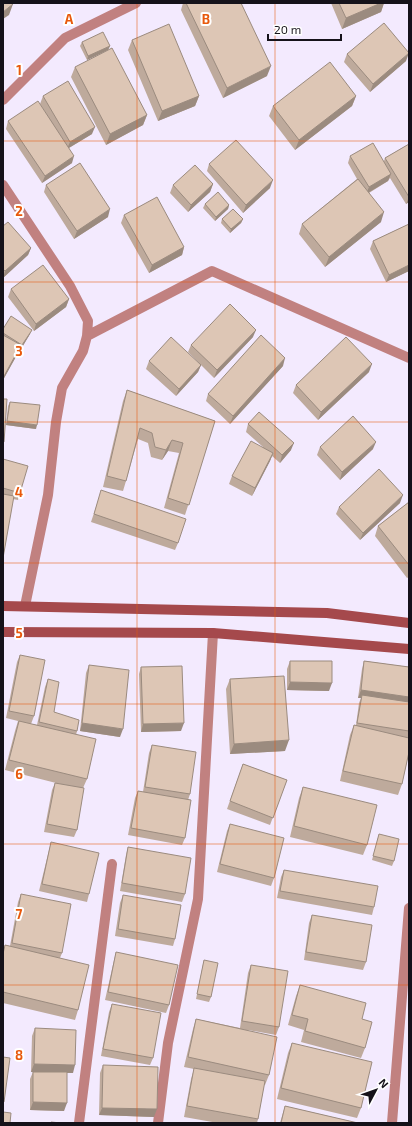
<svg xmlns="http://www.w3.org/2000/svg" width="412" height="1126" font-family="'Exo 2',sans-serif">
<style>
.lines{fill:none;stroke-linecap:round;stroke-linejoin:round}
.street{stroke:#c18180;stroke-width:10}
.secondary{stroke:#a5494c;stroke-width:10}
.wall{fill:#beaa9c}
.shaded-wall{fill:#9b8b7f}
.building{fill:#ddc6b5;stroke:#9b8b7f}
.grid{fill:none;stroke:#e8590c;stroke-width:1;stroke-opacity:0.55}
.grid-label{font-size:13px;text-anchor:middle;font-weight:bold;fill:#e8590c;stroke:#fff;stroke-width:4;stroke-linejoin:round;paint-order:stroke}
</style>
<rect width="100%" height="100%" fill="#f3eafe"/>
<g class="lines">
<!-- street -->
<path class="street" d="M3 100 65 38 136 3
M3 185 70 286 88 321 87 336 83 351 62 388 56 422 48 495 25 606
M87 336 212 271 409 358
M79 1123 112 864
M158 1123 168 1043 198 899 213 633
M392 1123 409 908"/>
<!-- secondary -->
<path class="secondary" d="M3 606 327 613 409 623
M3 632 213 633 409 649"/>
</g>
<!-- wall -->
<path class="wall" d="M183 3H241L267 76 223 98 181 10Z
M331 3H384L381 12 342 29Z
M132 40 199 96 195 106 158 121 128 50Z
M82 42 110 46 108 50 87 60 80 46Z
M347 54 406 61 370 92 344 62Z
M75 67 147 115 143 125 106 145 71 77Z
M43 96 92 134 69 148 72 163 42 183 6 129 8 121 45 112 40 104Z
M356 96 352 106 295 150 269 116 273 106Z
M409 144V202L406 204 390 178 388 181 369 193 381 222 325 267 299 234 302 224 357 179 348 163 350 156 384 161 385 158Z
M209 164 270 188 243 213 207 171Z
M213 184 210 192 188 212 170 193 173 185Z
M46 185 108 217 74 239 44 192Z
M205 204 229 205 228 209 215 221 203 208Z
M124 215 184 247 182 255 149 273 121 223Z
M222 219H243L241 223 230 233 221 223Z
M409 224V271L386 282 370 249 373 241Z
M3 226 31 248 28 255 3 278Z
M11 289 69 299 66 307 34 331 8 297Z
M3 329 30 334 21 349 20 348 18 353 3 380Z
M253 337 214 378 188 352 191 345Z
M149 361 201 365 198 372 176 396 146 369Z
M283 366 230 424 206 401 208 394Z
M369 372 318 420 293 393 296 385Z
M127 390 215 421 185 515 164 508 179 453 168 451 162 460 151 457 148 443 138 439 126 481 123 491 103 487 123 401Z
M10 402 36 429 6 425 8 406Z
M248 424 291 450 280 463 272 456 270 461 252 496 229 484 232 476 263 447 246 432Z
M320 447 373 449 340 480 317 455Z
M3 459 20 493 18 500 13 499 3 558Z
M99 498 178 543 175 550 91 522Z
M409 502V577L407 578 375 536 378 526Z
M400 503 360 540 336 514 339 507Z
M20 655 34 716 31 724 37 725 45 687 48 679 54 712 77 731 76 735 87 779 83 788 77 830 74 837 44 832 52 790 55 783 60 784 5 770 15 731 18 721 6 718 17 662Z
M290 661 329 691 287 690V669Z
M364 661 409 667V752L402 784 398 795 340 781 350 735 354 725H356L359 703 361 698H358L362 669Z
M89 665 120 737 80 731 86 673Z
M141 667 181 731 141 732 139 674Z
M230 679 285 751 230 754 226 689Z
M152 745 190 794 188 800 185 838 182 845 128 835 135 798 138 791 143 792 149 753Z
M243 764 287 780 270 825 227 809Z
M303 787 367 845 363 855 290 837 299 798Z
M230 824 274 878 271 886 217 872 227 831Z
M379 834 394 861 392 866 372 860Z
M51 842 89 894 87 902 39 891 49 850Z
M128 847 185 894 182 902 120 891 126 855Z
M284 870 374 907 372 915 277 898 281 877Z
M21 894 62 953 60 958 78 1010 75 1020 3 1003V951L5 945 10 946 18 902Z
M123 895 175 939 173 946 115 936 120 903Z
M312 915 366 962 363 970 304 960 309 923Z
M116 952 169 1005 166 1013 105 1000 114 960Z
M204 960 211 997 209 1002 196 999 203 964Z
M251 965 279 1027 276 1035 248 1030 269 1075 265 1085H264L258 1119 257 1123H218L184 1117 191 1079 194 1069 184 1067 193 1029 196 1019 240 1028 248 973Z
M300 985 362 1019 365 1048 361 1058 301 1042 304 1030 288 1025 296 996Z
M112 1004 153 1058 150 1065 101 1056 109 1012Z
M35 1028 73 1073H67L64 1111 30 1110V1079L33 1072H31L32 1036Z
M292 1043 361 1108 357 1118 277 1099 288 1053Z
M103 1065 154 1117 99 1115 100 1073Z
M285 1106 358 1123H280L282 1116Z"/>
<!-- shaded-wall -->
<path class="shaded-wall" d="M381 3H384L381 12 342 29 346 18Z
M13 4 9 15 3 19V12Z
M110 46 108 50 87 60 88 56Z
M409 53 406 61 370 92 373 84Z
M271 66 267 76 223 98 227 88Z
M199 96 195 106 158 121 162 111Z
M356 96 352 106 295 150 299 140Z
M147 115 143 125 106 145 110 134Z
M95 127 92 134 67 149 70 142Z
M74 156 72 163 42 183 45 176Z
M391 174 388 181 366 194 369 187Z
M273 180 270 188 243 213 246 205Z
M213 184 210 192 188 212 191 205Z
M409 196V202L406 204 409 197Z
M229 205 228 209 215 221 216 217Z
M110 209 108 217 74 239 77 231Z
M384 212 381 222 325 267 329 257Z
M243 219 241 223 230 233 231 229Z
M184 247 182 255 149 273 152 265Z
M31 248 28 255 3 278 5 271Z
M409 265V271L386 282 389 275Z
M69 299 66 307 34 331 36 324Z
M32 330 30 334 21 349 22 345Z
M256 330 253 337 214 378 217 370Z
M21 345 18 353 3 380V378Z
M285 358 283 366 230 424 233 416Z
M372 364 369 372 318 420 321 412Z
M201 365 198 372 176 396 179 389Z
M7 421 37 425 36 429 6 425Z
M172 440 168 451 162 460 166 450Z
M376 442 373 449 340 480 342 472Z
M294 443 291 450 280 463 282 455Z
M273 453 270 461 252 496 255 488Z
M403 495 400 503 360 540 363 533Z
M290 682 332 683 329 691 287 690Z
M361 690 409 697V705L362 695 361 698H358Z
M82 723 123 729 120 737 80 731Z
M184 723 181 731 141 732 143 724Z
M289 740 285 751 230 754 234 744Z
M34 1064 75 1065 73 1073 31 1072Z
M33 1102 67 1103 64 1111 30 1110Z
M102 1108 157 1109 154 1117 99 1115Z"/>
<!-- building -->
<path class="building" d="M3 3H12L13 4 3 12Z
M186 3H241L271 66 227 88Z
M339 3H381L346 18Z
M384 23 409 53 373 84 347 54Z
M169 24 199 96 162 111 132 40Z
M103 32 110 46 88 56 82 42Z
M112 48 147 115 110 134 75 67Z
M330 62 356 96 299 140 273 106Z
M68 81 95 127 70 142 43 96Z
M38 101 74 156 45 176 8 121Z
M236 140 273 180 246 205 209 164Z
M373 143 391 174 369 187 350 156Z
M409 144V197L385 158Z
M80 163 110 209 77 231 46 185Z
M195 165 213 184 191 205 173 185Z
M358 179 384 212 329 257 302 224Z
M218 192 229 205 216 217 205 204Z
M157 197 184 247 152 265 124 215Z
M233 209 243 219 231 229 222 219Z
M8 222 31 248 5 271 3 269V226Z
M409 224V265L389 275 373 241Z
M43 265 69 299 36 324 11 289Z
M230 304 256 330 217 370 191 345Z
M11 316 32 330 22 345 3 333V329Z
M3 335 21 345 3 378Z
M261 335 285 358 233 416 208 394Z
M171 337 201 365 179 389 149 361Z
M346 337 372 364 321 412 296 385Z
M127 390 215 421 189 505 168 498 183 443 172 440 166 450 155 447 152 433 140 428 126 481 107 476Z
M3 399H7L4 442H3Z
M10 402 40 405 37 425 7 421Z
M259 412 294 443 282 455 248 424Z
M353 416 376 442 342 472 320 447Z
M251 441 273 453 255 488 232 476Z
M3 459 28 466 20 493 3 488Z
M379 469 403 495 363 533 339 507Z
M101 490 186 519 178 543 94 514Z
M3 494 14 496 3 558Z
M409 502V565L378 526Z
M20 655 45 660 34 716 9 711Z
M290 661H332V683L290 682Z
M364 661 409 667V697L361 690Z
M89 665 129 670 123 729 82 723Z
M182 666 184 723 143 724 141 667Z
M284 676 289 740 234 744 230 679Z
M48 679 59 682 54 712 79 720 77 731 39 722Z
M362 695 409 702V731L357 723Z
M19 721 96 739 87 779 9 760Z
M354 725 409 738V752L402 784 343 771Z
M152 745 196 752 190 794 145 787Z
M243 764 287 780 273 818 230 801Z
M55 783 84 788 77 830 47 824Z
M303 787 377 805 367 845 294 826Z
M138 791 191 800 185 838 131 828Z
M230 824 284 838 274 878 220 864Z
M379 834 399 839 394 861 373 856Z
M51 842 99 853 89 894 42 884Z
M128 847 191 858 185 894 122 883Z
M284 870 378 886 374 907 280 891Z
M21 894 71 904 62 953 12 943Z
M123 895 181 905 175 939 118 929Z
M312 915 372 925 366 962 306 952Z
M5 945 89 965 78 1010 3 992V954Z
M116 952 178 965 169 1005 108 992Z
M204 960 218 963 211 997 197 994Z
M251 965 288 971 279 1027 242 1021Z
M300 985 366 1003 362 1019 372 1022 365 1048 305 1031 308 1019 292 1015Z
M112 1004 161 1013 153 1058 103 1049Z
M196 1019 277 1037 269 1075 188 1057Z
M35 1028 76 1030 75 1065 34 1064Z
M292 1043 372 1062 361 1108 281 1088Z
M3 1057 10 1058 4 1102H3Z
M103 1065 158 1067 157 1109 102 1108Z
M194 1068 265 1081 258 1119 187 1106Z
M33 1072H67V1103L33 1102Z
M285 1106 358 1123H281Z
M3 1112 11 1113 10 1123H3Z
M51 1122 61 1123H51Z"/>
<!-- grid -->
<path class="grid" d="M137 3V1123M275 3V1123M3 141H409M3 282H409M3 422H409M3 563H409M3 704H409M3 844H409M3 985H409"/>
<g class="grid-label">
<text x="69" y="24">A</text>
<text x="206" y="24">B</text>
<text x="19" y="75">1</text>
<text x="19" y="216">2</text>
<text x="19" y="356">3</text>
<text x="19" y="497">4</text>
<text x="19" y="638">5</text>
<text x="19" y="779">6</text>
<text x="19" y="919">7</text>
<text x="19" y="1060">8</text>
</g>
<!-- border -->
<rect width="412" height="1126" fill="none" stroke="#15121a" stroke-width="8"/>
<!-- north arrow -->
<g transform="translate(376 1090) rotate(49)" stroke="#ffffff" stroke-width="3" paint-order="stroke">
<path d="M0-3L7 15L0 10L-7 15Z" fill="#15121a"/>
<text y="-6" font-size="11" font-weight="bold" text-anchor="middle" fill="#15121a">N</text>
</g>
<!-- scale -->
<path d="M268 34v6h73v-6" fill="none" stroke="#15121a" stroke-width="2"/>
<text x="274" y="34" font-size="12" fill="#15121a" stroke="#ffffff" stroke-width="3" paint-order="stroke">20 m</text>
</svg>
